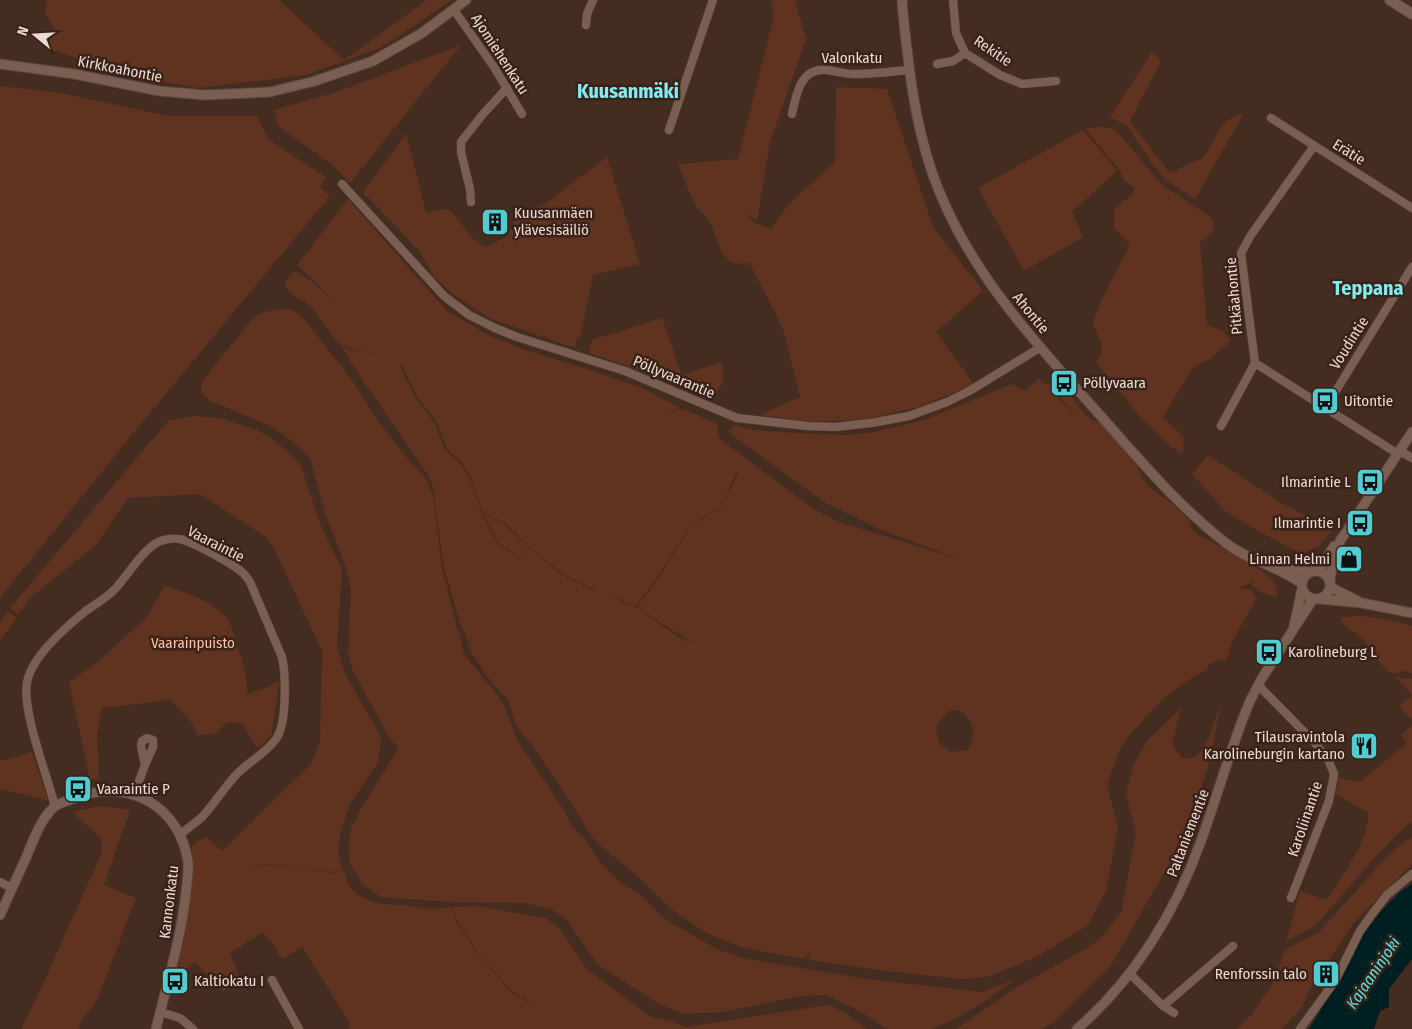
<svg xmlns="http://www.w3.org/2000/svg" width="1412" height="1029" font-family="'Fira Sans Condensed',sans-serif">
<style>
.green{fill:#5f3320;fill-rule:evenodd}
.water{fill:#001f20}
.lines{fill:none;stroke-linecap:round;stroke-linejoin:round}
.minor-casing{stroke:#5c473e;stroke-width:9}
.tertiary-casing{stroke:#5c473e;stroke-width:11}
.secondary-casing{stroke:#5c473e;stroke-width:12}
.minor{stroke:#7a5e52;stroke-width:8}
.tertiary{stroke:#7a5e52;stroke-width:9}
.secondary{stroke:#7a5e52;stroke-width:10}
.labels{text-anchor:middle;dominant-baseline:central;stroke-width:5;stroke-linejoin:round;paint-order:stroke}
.street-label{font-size:15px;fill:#eadad3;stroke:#3a2218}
.poi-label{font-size:15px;fill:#eadad3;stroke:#3a2218;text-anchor:start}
.park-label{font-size:15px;fill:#f8c0a7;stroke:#3a2218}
.water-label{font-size:16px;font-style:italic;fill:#53e4ea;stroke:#3a2218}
.district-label{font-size:20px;font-weight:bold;fill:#81edf2;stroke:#3a2218}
</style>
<rect width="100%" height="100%" fill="#442c21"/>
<!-- green -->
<path class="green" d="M47 0H279L344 60 427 0H452L382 47 306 75 199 88 141 78 45 48 56 32 45 12Z
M771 0H795L806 39 770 142 757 221 746 213 754 223 771 229 788 205 835 162 836 87 887 89 933 227 983 291 936 332 974 384 919 407 866 419 831 421H806L760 415 800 397 783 329 749 262C741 264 735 266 728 259 717 249 716 233 709 221 706 215 699 212 696 206 689 193 684 178 678 164L738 159 774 16Z
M461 45 350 183 330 163 278 126 274 110 339 91Z
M1152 52 1161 61 1130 121 1170 173 1204 157 1224 122 1244 113 1195 199 1166 180 1151 162 1127 126 1110 117Z
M0 86 61 93 168 116H257L268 139 327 178 320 187 330 196 130 437 0 598Z
M1104 127 1116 130 1162 185 1212 218C1216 233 1212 233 1200 242L1207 325 1223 331 1231 341 1210 359 1194 366 1163 417 1184 437 1182 454 1169 445 1141 418 1096 362 1103 349 1093 323 1101 301 1130 245 1114 228V208L1131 196 1135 188 1125 181 1119 170 1085 128Z
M1083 130 1117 171 1072 212 1083 237 1024 271 978 188Z
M406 134 426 212 448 209C462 220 468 240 486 247L508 236 519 211 543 205 607 157 640 264 593 275 580 338 576 340 575 348 489 318 453 294 434 277 420 252 363 192Z
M348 199 447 311 490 336 525 350 590 370 644 389 681 408 664 414 683 409 717 424 719 430 718 436 725 443 793 494 814 509 839 522 965 561 879 529 824 502 732 435 728 430 734 425 752 430 795 433 848 435 874 432 925 420 1011 384 1025 391 1039 378 1043 383 1049 385 1059 399 1078 420 1050 384 1057 380 1063 383 1083 413 1092 420 1101 423 1138 465 1141 477 1150 488 1175 506 1189 520 1190 527 1198 535C1218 546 1265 567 1276 585 1277 589 1277 593 1277 597 1267 596 1259 592 1252 586V582L1239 588 1252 590 1256 599 1232 642 1227 658 1224 661 1221 660 1209 664 1207 669 1181 685 1163 699 1129 735 1119 751 1107 785 1118 827 1106 891 1087 926 1036 957 987 977 962 979 886 971 809 960 811 952 803 959 740 947 707 933 677 914 635 874 603 848 593 838 556 780 530 743 516 726 509 702 487 676 471 652 464 630H462L444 568 434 494H436L428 475 359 375 342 348 373 354 342 346 334 338 310 305 294 296 286 288V281L294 271 316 284 341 312 317 283 297 265ZM401 364 403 365 404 371 418 398 437 422 447 450 461 461 471 478 483 513 504 522 530 548 563 574 595 590 596 588 592 596 594 591 562 575 530 549 503 523 484 514 499 543 517 556 532 563 517 557 498 544 481 511 470 479 459 462 445 451 435 423 416 399 402 372ZM739 471 722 508 701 519 691 526 660 576 637 607 675 632 694 642 679 636 688 644 636 607 604 594 620 599 636 606 659 575 690 526 701 518 722 507 736 473ZM959 710C974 721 977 733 968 750L950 752 939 743 936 726 948 711Z
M279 309 292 310 302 316 354 383 378 421 407 458 424 476 433 494 442 568 458 631 456 633 459 632 464 654 499 697 508 715 517 740 566 813 571 825 583 837 601 863 620 882 645 898 659 914 674 925 719 950 747 959 867 979 982 992 1016 979 985 1001 955 1019 931 1029H887L860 1011 826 995 801 996 723 1012 685 1014 659 1004 597 964 566 919 551 909 524 903 451 902 450 897 451 902 381 897 363 885 351 866 348 847 351 829 359 812 398 749 387 733 353 671 348 651 351 590 346 568 325 513 310 458 292 441 271 426 210 401 201 392 202 381 253 318 265 312Z
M662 318 682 375 722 362 724 381 713 398 631 367 589 353 592 340Z
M193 416 220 418 257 430 273 439 300 463 321 526 341 567 342 572 337 646 345 674 381 737 378 763 351 802 341 830 338 852 343 870C332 874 323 871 312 869 299 867 259 861 249 867 262 863 299 867 313 870 324 872 332 875 344 870L349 886 358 895 369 900 381 904 404 905 431 909 451 907 457 923 481 958 512 993 528 1002H531L513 992 481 957 458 922 452 907 477 906 546 918 560 929 586 968 651 1017 670 1021 686 1027 827 1005 839 1009 838 1011 845 1012 866 1029H348L350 1023 302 947 282 959 272 943 263 932 230 953 239 976 223 992 195 962 178 976 176 972 185 936 193 867 191 860 192 846 196 842 207 837 222 851 311 764 320 741 322 651 275 550 266 537 200 494 128 498 96 545 30 598 18 615 10 608 168 421Z
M1208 455 1283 504 1332 530 1319 546 1301 554 1251 527 1225 511 1192 474Z
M165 586C184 591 217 603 228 620 233 627 234 638 237 646 243 662 248 677 247 694L266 688 280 680 271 736 257 748 242 723 227 722 215 734 198 735 191 722 170 700 102 708 97 735 99 779 90 780 69 682 95 664 145 619Z
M8 612 17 618 0 640V622Z
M1360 616 1379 618 1412 626V674L1405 670 1400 673H1390L1371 654C1370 641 1351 630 1341 622L1342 617Z
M1396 678 1412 679V720L1399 706 1412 695Z
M1221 705 1208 767 1192 815 1169 864 1110 967 1053 1023 1042 1029H956L1017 987 1089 947 1102 937 1121 912 1136 833 1126 794 1133 766 1148 740 1181 708 1172 744 1182 758C1208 763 1212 721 1221 705Z
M1412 725V824L1407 823 1405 828 1397 834 1371 862 1316 925 1286 942 1300 891 1326 900C1341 878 1370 839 1368 812L1336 795 1338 778 1360 782 1407 743 1401 735Z
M32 752 48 800 0 789V761Z
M100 806 130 810 104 885 136 898 98 998 81 1022 79 1029H21L43 984 102 852V839L72 812Z
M1412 837V864L1354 922 1308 992 1302 1008 1281 1029H1237L1252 1014 1271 986 1285 950 1319 932 1380 864 1399 846Z"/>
<!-- water -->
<path class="water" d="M1412 884V959L1389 989V1007L1380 1011 1374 1029H1309L1349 964 1363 935 1382 910 1401 891Z"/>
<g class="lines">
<!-- minor casing -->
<g class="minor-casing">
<path id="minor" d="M953 0 956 33 965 53 1000 75 1022 84 1056 81
M454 10 494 67 522 114
M586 25 587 14 593 0
M937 64 953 61 965 53
M792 114C796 94 801 67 827 70 836 71 845 74 854 74 872 74 890 72 909 70
M1271 118 1412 208
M669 130 713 0
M342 184 444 296 469 315 495 328 517 337 625 371 737 418 807 426 835 427 871 423 909 416 947 402 971 390 1041 347
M471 202 470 189 461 152V142L483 114 507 88
M1255 363 1398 454
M1326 407 1412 267
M1221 426 1255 363 1241 253 1251 235 1314 146
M1400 451 1412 458
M1258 685 1314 742 1328 759 1334 774 1329 801 1291 898
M134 795 145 765 153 747V740L147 738 142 741 141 746 145 765
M55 807C48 776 19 706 28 678 35 654 67 626 87 610 96 604 106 598 114 590 127 577 146 543 164 540 169 539 175 538 179 539 192 541 233 564 243 573 245 575 248 579 250 582L282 657C286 675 287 724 276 739 265 754 248 762 236 775 224 788 214 804 202 817 195 823 188 828 181 834
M0 882 12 888
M1129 973 1163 1006 1174 1013
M272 980 299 1029
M1163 1006 1233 946
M160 1012 180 1018 193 1029
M1300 1029 1335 981 1360 931 1372 914 1387 895 1412 874"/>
</g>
<!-- tertiary casing -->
<g class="tertiary-casing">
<path id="tertiary" d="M902 0C903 16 905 33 907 49 913 104 923 159 947 209 982 286 1043 351 1099 414 1139 459 1178 506 1226 543 1248 561 1279 566 1302 584
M0 64 74 74 159 91 205 95 270 92 315 81 373 61 422 33 466 0
M1279 568 1310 572
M1302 585a14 14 0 1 1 28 0a14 14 0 1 1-28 0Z
M1317 571 1325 561 1334 546
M1330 583 1332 564 1340 541 1412 432
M1330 585 1334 589 1358 601
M1319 599 1362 603 1412 613
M1294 626 1302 589
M0 915C8 897 17 878 25 860 33 842 39 821 54 807 60 802 71 800 78 797 130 778 180 807 188 862 189 871 187 882 186 892 181 939 167 983 156 1029
M1077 1029C1134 980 1176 911 1201 841 1218 794 1231 746 1250 701L1262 678 1313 599"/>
</g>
<!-- secondary casing -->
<g class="secondary-casing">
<path id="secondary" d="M1390 0 1412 14"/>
</g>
<!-- minor -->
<use href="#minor" class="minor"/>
<!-- tertiary -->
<use href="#tertiary" class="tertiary"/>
<!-- secondary -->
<use href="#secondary" class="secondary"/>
</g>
<!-- icons -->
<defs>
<g id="building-square" transform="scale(1.4375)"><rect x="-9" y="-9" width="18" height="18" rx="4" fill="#51ccd1" stroke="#3a2218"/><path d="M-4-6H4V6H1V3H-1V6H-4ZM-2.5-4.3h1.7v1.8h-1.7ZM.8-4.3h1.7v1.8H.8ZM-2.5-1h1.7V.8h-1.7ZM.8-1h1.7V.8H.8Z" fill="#111"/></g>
<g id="bus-square" transform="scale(1.4375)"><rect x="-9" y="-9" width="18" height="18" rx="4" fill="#51ccd1" stroke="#3a2218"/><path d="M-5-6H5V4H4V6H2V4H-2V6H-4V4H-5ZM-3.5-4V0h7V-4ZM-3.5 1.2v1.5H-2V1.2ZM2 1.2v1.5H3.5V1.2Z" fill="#111"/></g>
<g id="shop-square" transform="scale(1.4375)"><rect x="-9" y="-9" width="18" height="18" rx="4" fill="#51ccd1" stroke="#3a2218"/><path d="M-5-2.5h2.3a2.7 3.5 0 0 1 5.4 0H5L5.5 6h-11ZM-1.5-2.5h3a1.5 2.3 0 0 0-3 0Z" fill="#111"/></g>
<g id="restaurant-square" transform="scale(1.4375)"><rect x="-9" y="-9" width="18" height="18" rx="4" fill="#51ccd1" stroke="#3a2218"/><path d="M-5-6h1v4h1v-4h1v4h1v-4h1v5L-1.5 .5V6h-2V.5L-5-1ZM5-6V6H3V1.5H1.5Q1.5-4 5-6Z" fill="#111"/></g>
</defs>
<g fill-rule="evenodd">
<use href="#building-square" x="495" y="222"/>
<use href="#bus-square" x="1064" y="383"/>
<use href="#bus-square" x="1325" y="401"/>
<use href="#bus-square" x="1370" y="482"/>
<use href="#bus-square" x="1360" y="523"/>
<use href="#shop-square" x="1349" y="559"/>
<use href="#bus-square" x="1269" y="652"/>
<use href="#restaurant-square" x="1364" y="746"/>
<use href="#bus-square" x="78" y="789"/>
<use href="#building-square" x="1326" y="974"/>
<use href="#bus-square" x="175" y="981"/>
</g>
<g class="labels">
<!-- street labels -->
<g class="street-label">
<text transform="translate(993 51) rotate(34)">Rekitie</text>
<text transform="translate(500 54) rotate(57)">Ajomiehenkatu</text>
<text x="852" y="58">Valonkatu</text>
<text transform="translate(120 69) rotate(11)">Kirkkoahontie</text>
<text transform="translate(1349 152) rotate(32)">Erätie</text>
<text transform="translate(1234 296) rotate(-95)">Pitkäahontie</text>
<text transform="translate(1031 313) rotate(51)">Ahontie</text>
<text transform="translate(1349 343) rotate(-58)">Voudintie</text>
<text transform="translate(674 377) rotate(23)">Pöllyvaarantie</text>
<text transform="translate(216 544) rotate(27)">Vaaraintie</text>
<text transform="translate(1305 819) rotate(-71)">Karoliinantie</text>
<text transform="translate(1188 833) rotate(-69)">Paltaniementie</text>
<text transform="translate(169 902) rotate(-83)">Kannonkatu</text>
</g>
<!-- poi labels -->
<g class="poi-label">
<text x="514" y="213">Kuusanmäen<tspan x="514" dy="17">ylävesisäiliö</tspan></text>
<text x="1083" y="383">Pöllyvaara</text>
<text x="1344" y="401">Uitontie</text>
<text x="1351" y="482" text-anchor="end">Ilmarintie L</text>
<text x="1341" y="523" text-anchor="end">Ilmarintie I</text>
<text x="1330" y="559" text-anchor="end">Linnan Helmi</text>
<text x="1288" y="652">Karolineburg L</text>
<text x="1345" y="737" text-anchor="end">Tilausravintola<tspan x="1345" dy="17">Karolineburgin kartano</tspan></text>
<text x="97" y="789">Vaaraintie P</text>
<text x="1307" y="974" text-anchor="end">Renforssin talo</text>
<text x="194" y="981">Kaltiokatu I</text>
</g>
<!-- park labels -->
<g class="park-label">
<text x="193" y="643">Vaarainpuisto</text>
</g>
<!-- water labels -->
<g class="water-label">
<text transform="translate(1373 973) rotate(-56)">Kajaaninjoki</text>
</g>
<!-- district labels -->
<g class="district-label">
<text x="628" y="91">Kuusanmäki</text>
<text x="1368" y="288">Teppana</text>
</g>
</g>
<!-- north arrow -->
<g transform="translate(35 35) rotate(288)" stroke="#3a2218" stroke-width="4" paint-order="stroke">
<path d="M0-4L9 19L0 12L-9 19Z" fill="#eadad3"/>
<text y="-8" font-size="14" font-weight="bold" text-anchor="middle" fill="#eadad3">N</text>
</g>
</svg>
